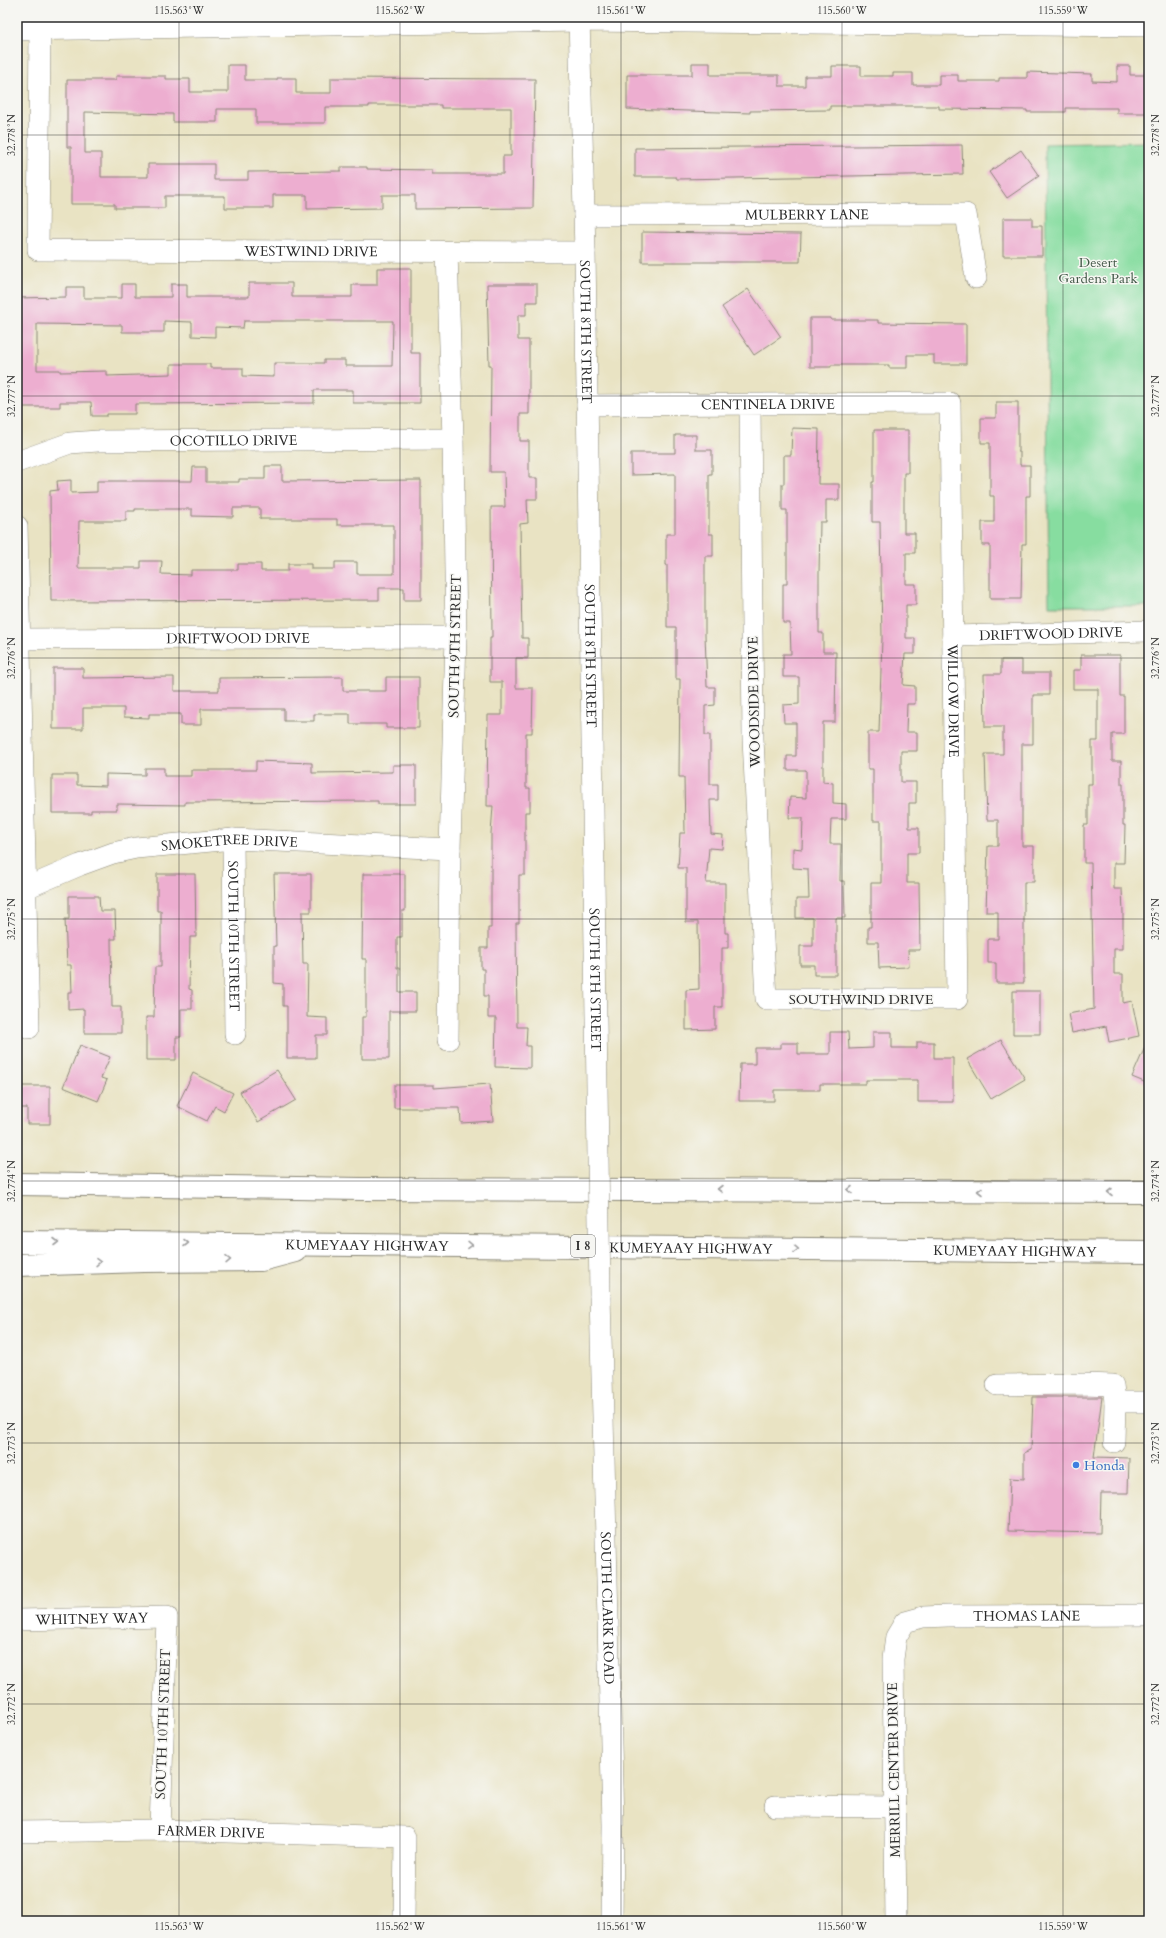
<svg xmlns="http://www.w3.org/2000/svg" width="1166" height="1938" font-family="Cardo,serif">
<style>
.green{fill:#87dda0;stroke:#598466}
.building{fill:#edaed0;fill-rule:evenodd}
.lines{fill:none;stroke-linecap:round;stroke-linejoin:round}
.minor-casing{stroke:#8a8777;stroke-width:22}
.highway-casing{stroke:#8a8777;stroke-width:24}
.minor{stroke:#fff;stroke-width:21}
.highway{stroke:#fff;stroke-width:22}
.minor-bridge-casing{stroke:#8a8777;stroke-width:22;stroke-linecap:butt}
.minor-bridge{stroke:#fff;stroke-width:21}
.oneway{stroke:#a0a0a0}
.ticks{fill:none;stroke:#2b2b2b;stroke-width:1;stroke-opacity:0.45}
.shop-dot{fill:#3f7fe0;stroke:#f6f6f2;stroke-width:1.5}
.labels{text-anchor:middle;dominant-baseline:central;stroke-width:3;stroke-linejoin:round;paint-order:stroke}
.shield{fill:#f6f6f2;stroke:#686867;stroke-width:1}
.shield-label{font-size:13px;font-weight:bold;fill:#2b2b2b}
.street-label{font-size:14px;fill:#2b2b2b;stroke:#f6f6f2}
.park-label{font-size:14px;fill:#425848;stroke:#f6f6f2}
.shop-label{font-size:14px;fill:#366cbe;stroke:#f6f6f2;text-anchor:start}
.neatline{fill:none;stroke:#2b2b2b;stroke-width:1.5}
.ticks-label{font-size:10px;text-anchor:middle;fill:#2b2b2b}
</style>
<rect width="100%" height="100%" fill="#f6f6f2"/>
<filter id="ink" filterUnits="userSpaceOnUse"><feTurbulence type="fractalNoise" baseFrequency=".025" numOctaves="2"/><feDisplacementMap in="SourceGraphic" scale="8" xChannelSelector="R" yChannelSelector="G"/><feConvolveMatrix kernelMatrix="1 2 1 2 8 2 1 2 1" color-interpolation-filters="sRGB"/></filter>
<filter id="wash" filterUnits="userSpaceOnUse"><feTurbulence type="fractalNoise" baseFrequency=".012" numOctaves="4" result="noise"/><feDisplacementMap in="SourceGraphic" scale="16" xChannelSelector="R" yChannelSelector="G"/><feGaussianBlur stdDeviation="0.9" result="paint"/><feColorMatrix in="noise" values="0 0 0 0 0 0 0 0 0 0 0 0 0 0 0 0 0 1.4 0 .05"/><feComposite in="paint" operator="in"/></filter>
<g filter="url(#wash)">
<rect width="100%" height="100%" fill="#e9e3c3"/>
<!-- green -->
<path class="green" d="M1149 142V606H1049L1045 144Z"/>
<g id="blocks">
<!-- building -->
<path class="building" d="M692 63H710V75H779V86H805V76H832V66H861V76H893V73H913V85H939V75H958V81H999V78H1027V72L1092 74V81L1117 82V66H1130V75H1149V113H1117V108H1066V112H1027V110L939 109V106H830V110L750 111V113L627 109V75H692Z
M228 65H245V80H277V78H296V93H331V78L535 79 533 208 415 209V195H382V208L307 209V195H273V208H225V196H165V208H115V204H71V147H67V80H116V76H166V79H190V92H228ZM369 105H441V108H511V156H503V174H432V170L367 169V167H341V171L248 172V180H214V164H148V177H101V153H85V112L173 114V122H217V109H256V123H325V107H369Z
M962 145 963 174 677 179 676 177H635V148Z
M1021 150 1039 176 1007 198 989 172Z
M1003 218H1032V226H1042V256H1003Z
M642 232 801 234 800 262H642Z
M377 268H411V353H420V403H353V390H314V403L135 404V414H107V416H92L91 402H60V407H17V298L66 297V287H84V298H122V284H135V297H171V284H187V297H249V283H292V297H352V285H377ZM164 321 192 322V336L215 337V327L243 328 244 321H393L392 366H345V360H324V363H274V377L243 376V368H210V364H171V374L107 376V371L60 372V370H37V324L122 325V332H164Z
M487 284H537V302H526V315H518V340H529V414H520V441H529V478H537V499H527L528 523 520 524 522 638H528V658H516V688H533L532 733H526V788H530V812H525V875H519V923H516L517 1027H527L526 1046H530V1068L495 1067 496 1018H488V996H484V969H481V948H488V928H491V833L493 806H487L488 715H502V682H490V638H492L491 507H505L504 472H490L491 365H489Z
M748 289 781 337 754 355 722 307Z
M810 318H831V320H878V323L966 324V364H934V355H907V368H889V365H831V367H810Z
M996 402H1018V452H1020V465H1030V496H1026V544H1022L1021 599H990V545H982V522H994V496H990V443H981V418H996Z
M792 428 819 429 818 484H839V500H826V522H820L819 573V633H823V652H836L835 722H823V782L833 783V803L846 804V819H831L830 844H841L840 881H844L845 918H836V975H814V965H800V946H813V918H796V899H809L808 869 793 868V848L802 849 803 818H789L790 797 806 798V770H787V756H796V723H784L783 705 799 704V677H783V654H791L790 623H783V584H787V510H782V484H784V455H791Z
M874 430H908V473H904V533H915V553H906V584H916V605H906V638H915V654H905L903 685 915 686V704H907L906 732H917V751H901V782H916V803H909V828H919V853H907V883H919L920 950H908L909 967 879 968 878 942H868V927H871V883H881V821H873V769H868V732H879L882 638 880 522H872V482H874Z
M675 435H696V450H712V474H709V534H713V556H705V635L707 687H715V705L705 706V735H710V784H718V800H710L711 834 723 835 722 849 709 848 706 883H725V933H728V948H722V1007H715V1029L686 1030V990L699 989 698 922H686V868H678L680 833H685L684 777H679L680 679H676V627H667V565H666V534H675V474L631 475V453H675Z
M265 466H282V481L421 480V600H404V588H379V600L51 601 50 491 58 490 57 481 71 480V493L97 492V481H192L193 467H206V482H239V479H265ZM233 508H260V519H337V525H394V574H357V562H335V569H311V564H288V571H261V564H238V570H191V575L161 574 162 561H141V568H78L79 521H126V511H135V509H192V516L233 517Z
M1081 655H1120V696H1124V734H1112V761H1121V784H1123V825H1125L1124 863H1114V889H1122L1123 913V949H1114V974H1123V1003L1132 1001 1139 1036 1109 1042 1106 1026 1072 1033 1068 1014 1094 1009 1091 863H1084V825H1088V784H1092V741H1098V689H1073V670H1081Z
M1001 660H1022V673H1049V695H1033V744H1022V846H1034V882H1024V983H996V963H988V939H998V912H986L988 846H998V820H987L985 754H1003V727H985L984 674H1001Z
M53 668H83V678L174 677V691H219V678L343 677V691H386V677H419V728H386V724H350V714H314V721H284V709H201V725H181V714H149V718L124 717V708H83V729H53Z
M256 761 312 763V773L393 772V765H416V804H378V801L185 802V805L117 804V810H91V813H52V775H77V785L106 786V774L145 775V768H164V776H191V770H256Z
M157 874H195L196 937H190L189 989 192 990V1009H181V1037H176V1060H146V1017H154L155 967H161V911H157Z
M274 874H311V912H302L303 964H308L307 1017 327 1018V1035H316V1058H287V1006H283V984L274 983V946H276Z
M363 874H405V911H402V937H397V968H399V992H416V1011H389V1059H362V1017H366V959H362Z
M69 896H99L100 911H115L116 939H111L112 1007H121V1033H84V1009L68 1010V992H72L71 965H67L65 919H69Z
M1013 991H1040V1034H1013Z
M830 1032H848L849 1049 873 1048V1032H892V1048H917V1042H934V1058H953V1102H918V1080H866V1084H820V1090H774V1101H739L740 1064H755V1048H781V1043H798V1054H830Z
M1149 1038V1084L1132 1077Z
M1001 1040 1025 1079 991 1099 967 1059Z
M80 1045 110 1057 101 1078 107 1080 98 1101 63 1087Z
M277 1070 296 1100 258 1122 240 1092Z
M193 1073 233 1093 224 1111 215 1106 207 1121 177 1106Z
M490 1084 493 1121 461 1123 460 1108H394V1085H434V1088Z
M17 1086H50V1124H27V1108H17Z
M1033 1397H1102L1094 1457 1129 1458 1128 1493H1101L1100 1533 1008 1531 1010 1478 1024 1479V1453L1031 1450Z"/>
</g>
</g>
<g filter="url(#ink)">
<use href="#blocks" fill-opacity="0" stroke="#8a8777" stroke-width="1"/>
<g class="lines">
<!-- minor casing -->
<g class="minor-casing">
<g id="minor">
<path id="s1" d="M579 17 585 252 598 1157"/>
<path d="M17 30 579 21 1149 26"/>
<path id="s2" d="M40 30 38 250 585 252"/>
<path id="s3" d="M584 215 966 214 976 278"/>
<path d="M447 252 453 439 456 637 450 849 448 1040"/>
<path id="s4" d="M587 405 950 403 957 999H766L753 739 750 404"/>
<path id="s5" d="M17 462 70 443 98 441 453 439"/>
<path d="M17 526 29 1028"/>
<path id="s6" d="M953 636 1149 631"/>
<path id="s7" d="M19 639 456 637"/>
<path id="s8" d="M233 839 235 1034"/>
<path id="s9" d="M17 892 80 865 113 853 136 848 233 839 450 849"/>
<path id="s10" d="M600 1295 613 1825 612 1921"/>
<path d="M997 1385 1083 1384 1113 1385 1115 1402H1149"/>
<path d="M1114 1442 1115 1402"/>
<path id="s11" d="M17 1620 167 1617 160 1830"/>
<path d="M775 1806 895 1807"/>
<path id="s12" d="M17 1832 160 1830 405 1837 404 1921"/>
<path id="s13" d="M896 1921 893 1659 896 1637 905 1622 923 1617 948 1616 1149 1615"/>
</g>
</g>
<!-- highway casing -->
<g class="highway-casing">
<g id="highway">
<path d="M17 1184 361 1189 1149 1192"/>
<path id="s14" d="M17 1242 1149 1252"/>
<path d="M17 1265 143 1261 261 1260 295 1251"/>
</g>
</g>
<!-- minor -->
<use href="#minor" class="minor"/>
<!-- highway -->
<use href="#highway" class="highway"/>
<!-- minor-bridge casing -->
<g class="minor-bridge-casing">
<path id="minor-bridge" d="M598 1157 600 1295"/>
</g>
<!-- minor-bridge -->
<use href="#minor-bridge" class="minor-bridge"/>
</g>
<!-- one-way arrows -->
<defs><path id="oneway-chevron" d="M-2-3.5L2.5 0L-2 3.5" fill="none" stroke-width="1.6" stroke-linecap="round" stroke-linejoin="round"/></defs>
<g class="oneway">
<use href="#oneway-chevron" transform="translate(720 1189) rotate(-180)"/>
<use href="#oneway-chevron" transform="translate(850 1190) rotate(-180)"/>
<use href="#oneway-chevron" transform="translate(980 1191) rotate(-180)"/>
<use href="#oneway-chevron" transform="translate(1110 1192) rotate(-180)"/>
<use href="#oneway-chevron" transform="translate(56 1242)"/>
<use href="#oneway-chevron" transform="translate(186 1243)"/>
<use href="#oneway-chevron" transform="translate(470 1245) rotate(1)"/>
<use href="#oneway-chevron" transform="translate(796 1249) rotate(1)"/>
<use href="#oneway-chevron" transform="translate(228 1260) rotate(-1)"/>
<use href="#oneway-chevron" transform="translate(98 1262) rotate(-1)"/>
</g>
</g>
<!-- ticks -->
<path class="ticks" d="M179 17V1921M400 17V1921M621 17V1921M842 17V1921M1063 17V1921M17 135H1149M17 396H1149M17 658H1149M17 919H1149M17 1181H1149M17 1443H1149M17 1704H1149"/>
<!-- markers -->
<circle class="shop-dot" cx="1076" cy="1465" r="4"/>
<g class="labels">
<!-- shield labels -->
<rect class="shield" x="571" y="1235" width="24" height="22" rx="3"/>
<g class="shield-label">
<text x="583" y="1246">I 8</text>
</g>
<!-- street labels -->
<g class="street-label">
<text stroke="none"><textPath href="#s3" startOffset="223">MULBERRY LANE</textPath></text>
<text stroke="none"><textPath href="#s2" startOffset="493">WESTWIND DRIVE</textPath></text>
<text stroke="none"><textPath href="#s1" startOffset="315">SOUTH 8TH STREET</textPath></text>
<text stroke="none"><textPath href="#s4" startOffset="181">CENTINELA DRIVE</textPath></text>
<text stroke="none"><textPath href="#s5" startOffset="220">OCOTILLO DRIVE</textPath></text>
<text stroke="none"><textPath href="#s6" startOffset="98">DRIFTWOOD DRIVE</textPath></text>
<text stroke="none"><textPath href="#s7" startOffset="219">DRIFTWOOD DRIVE</textPath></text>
<text transform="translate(455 646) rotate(-89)">SOUTH 9TH STREET</text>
<text stroke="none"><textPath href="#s1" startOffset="639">SOUTH 8TH STREET</textPath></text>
<text stroke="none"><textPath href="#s4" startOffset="661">WILLOW DRIVE</textPath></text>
<text transform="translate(754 702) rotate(-91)">WOODSIDE DRIVE</text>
<text stroke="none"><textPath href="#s9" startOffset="221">SMOKETREE DRIVE</textPath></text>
<text stroke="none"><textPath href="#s8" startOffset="97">SOUTH 10TH STREET</textPath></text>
<text stroke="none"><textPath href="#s1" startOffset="963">SOUTH 8TH STREET</textPath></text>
<text x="861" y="999">SOUTHWIND DRIVE</text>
<text stroke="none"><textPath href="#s14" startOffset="350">KUMEYAAY HIGHWAY</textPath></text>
<text stroke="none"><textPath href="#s14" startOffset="674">KUMEYAAY HIGHWAY</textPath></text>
<text stroke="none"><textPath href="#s14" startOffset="998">KUMEYAAY HIGHWAY</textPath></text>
<text stroke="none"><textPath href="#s10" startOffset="313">SOUTH CLARK ROAD</textPath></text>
<text stroke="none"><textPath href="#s13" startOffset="424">THOMAS LANE</textPath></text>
<text stroke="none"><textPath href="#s11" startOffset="75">WHITNEY WAY</textPath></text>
<text transform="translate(163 1724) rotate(-88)">SOUTH 10TH STREET</text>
<text transform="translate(894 1770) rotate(-91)">MERRILL CENTER DRIVE</text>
<text stroke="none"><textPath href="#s12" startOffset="194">FARMER DRIVE</textPath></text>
</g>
<!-- park labels -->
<g class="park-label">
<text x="1098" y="262">Desert<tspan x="1098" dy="16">Gardens Park</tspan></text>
</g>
<!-- shop labels -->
<g class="shop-label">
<text x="1084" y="1465">Honda</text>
</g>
</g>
<!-- margin -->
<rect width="1166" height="1938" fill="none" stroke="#f6f6f2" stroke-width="44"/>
<rect x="22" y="22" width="1122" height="1894" class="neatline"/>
<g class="ticks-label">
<text x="179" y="14">115.563°W</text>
<text x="400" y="14">115.562°W</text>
<text x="621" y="14">115.561°W</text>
<text x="842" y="14">115.560°W</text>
<text x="1063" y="14">115.559°W</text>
<text transform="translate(11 135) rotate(-90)" y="4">32.778°N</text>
<text transform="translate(1155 135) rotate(-90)" y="4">32.778°N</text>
<text transform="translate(11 396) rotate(-90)" y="4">32.777°N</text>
<text transform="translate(1155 396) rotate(-90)" y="4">32.777°N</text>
<text transform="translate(11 658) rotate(-90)" y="4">32.776°N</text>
<text transform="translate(1155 658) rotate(-90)" y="4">32.776°N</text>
<text transform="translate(11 919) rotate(-90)" y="4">32.775°N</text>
<text transform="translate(1155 919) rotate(-90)" y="4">32.775°N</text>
<text transform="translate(11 1181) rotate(-90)" y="4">32.774°N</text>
<text transform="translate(1155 1181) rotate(-90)" y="4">32.774°N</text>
<text transform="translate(11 1443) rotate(-90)" y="4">32.773°N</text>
<text transform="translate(1155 1443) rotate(-90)" y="4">32.773°N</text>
<text transform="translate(11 1704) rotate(-90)" y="4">32.772°N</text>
<text transform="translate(1155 1704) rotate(-90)" y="4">32.772°N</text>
<text x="179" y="1930">115.563°W</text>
<text x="400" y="1930">115.562°W</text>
<text x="621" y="1930">115.561°W</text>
<text x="842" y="1930">115.560°W</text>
<text x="1063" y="1930">115.559°W</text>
</g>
</svg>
